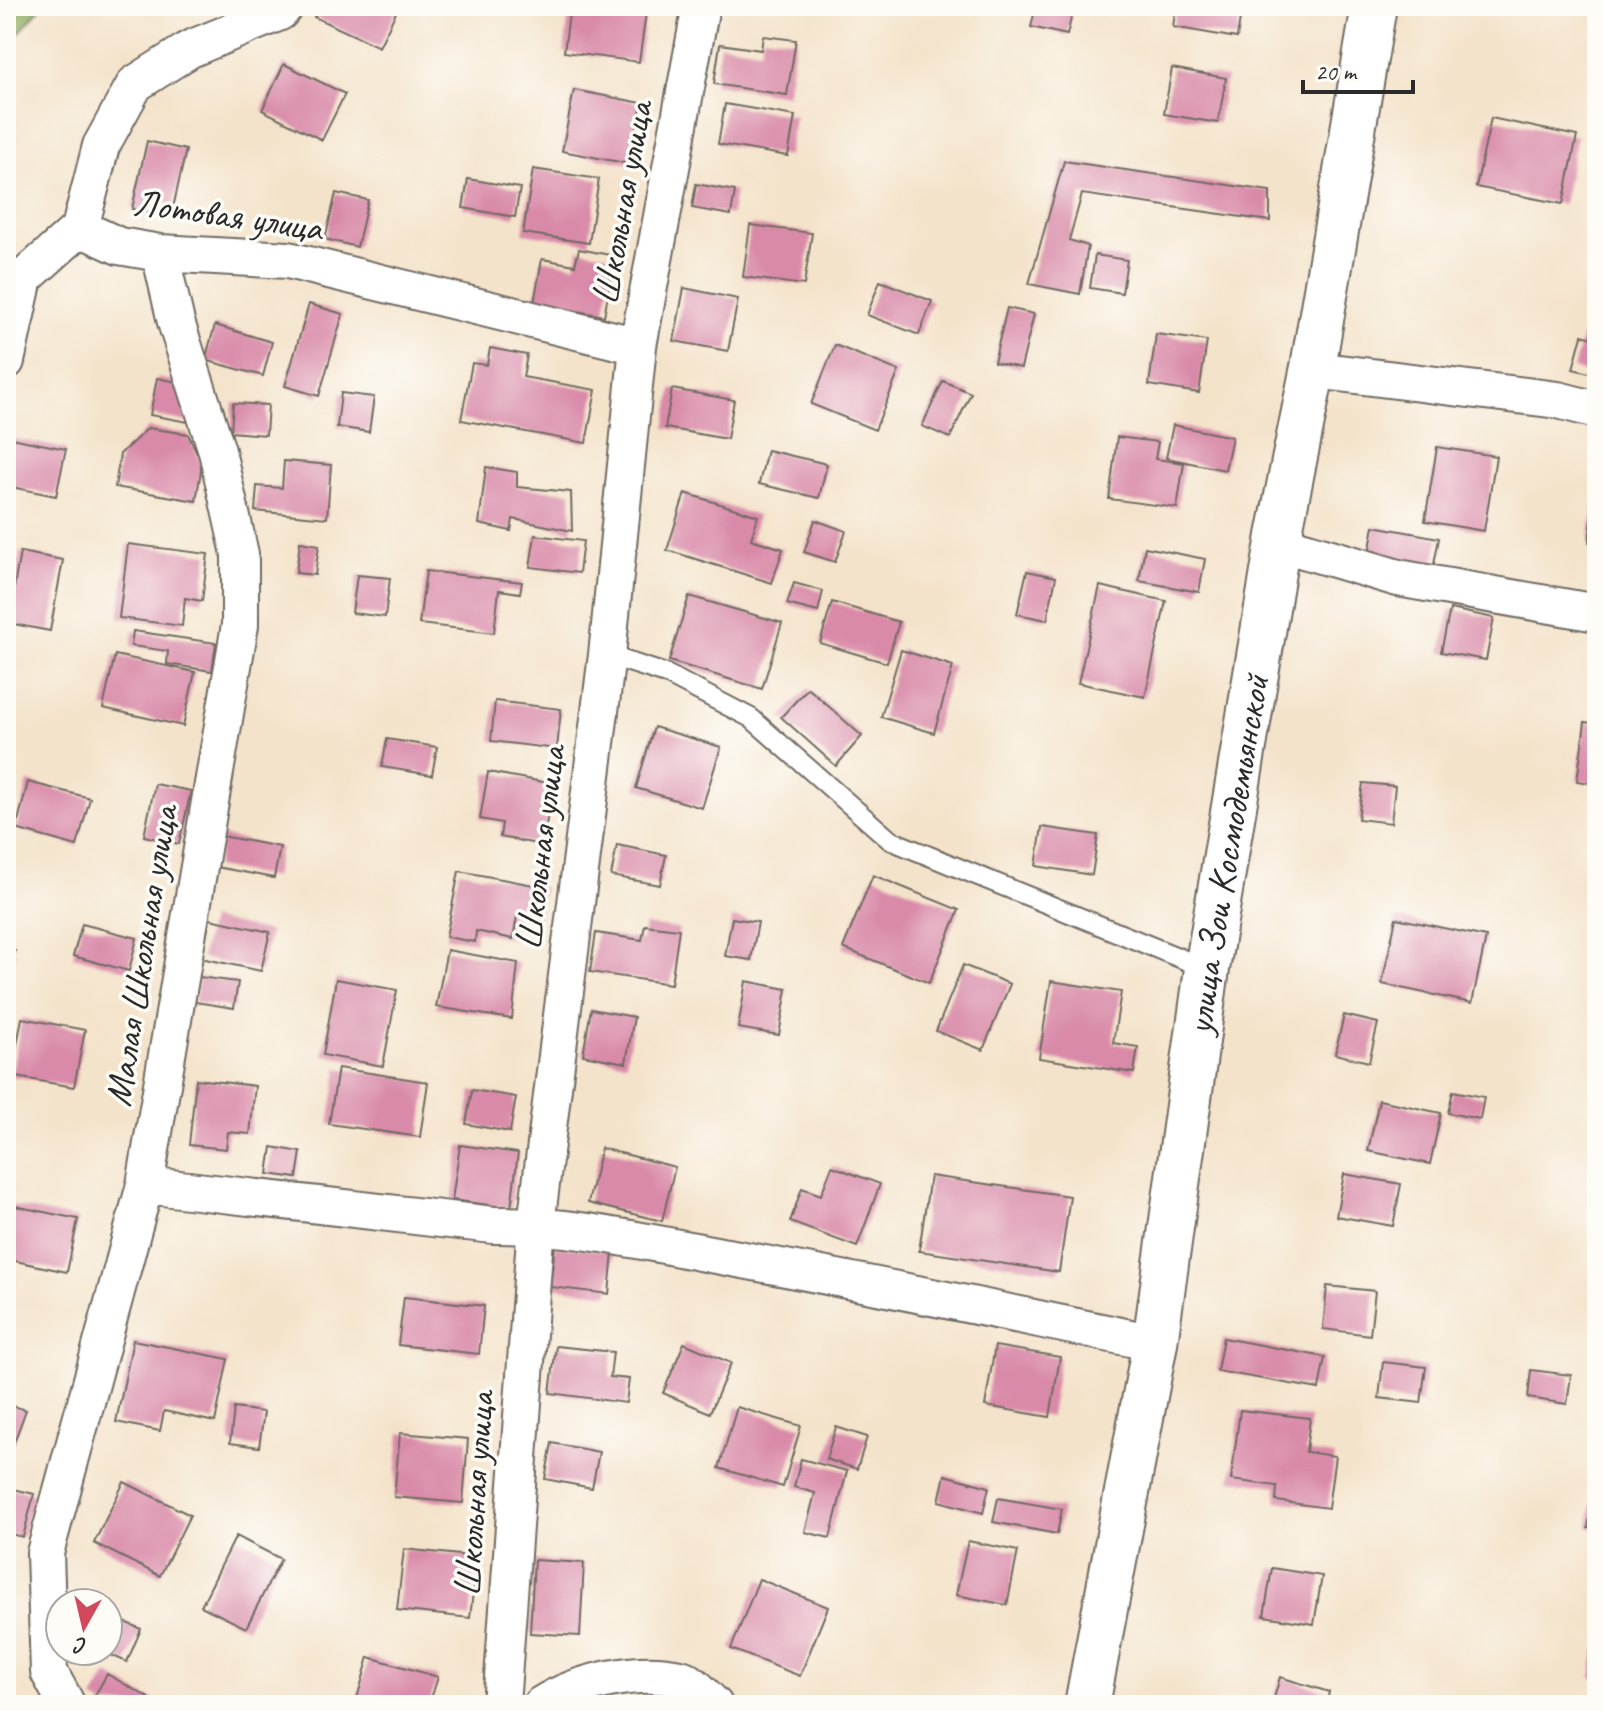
<svg xmlns="http://www.w3.org/2000/svg" width="1603" height="1711" font-family="Caveat,sans-serif">
<style>
.forest{fill:#8ca75a;stroke:#5c6942;stroke-width:2}
.building{fill:#d98aa9}
.lines{fill:none;stroke-linecap:round;stroke-linejoin:round}
.service-casing{stroke:#716b63;stroke-width:22}
.minor-casing{stroke:#716b63;stroke-width:40}
.tertiary-casing{stroke:#716b63;stroke-width:48}
.service{stroke:#fff;stroke-width:18}
.minor{stroke:#fff;stroke-width:36}
.tertiary{stroke:#fff;stroke-width:44}
.labels{text-anchor:middle;dominant-baseline:central;stroke-width:7;stroke-linejoin:round;paint-order:stroke}
.street-label{font-size:38px;fill:#2b2b2b;stroke:#fdfcf7}
</style>
<rect width="100%" height="100%" fill="#fdfcf7"/>
<filter id="ink" filterUnits="userSpaceOnUse"><feTurbulence type="fractalNoise" baseFrequency=".0125" numOctaves="2"/><feDisplacementMap in="SourceGraphic" scale="16" xChannelSelector="R" yChannelSelector="G"/><feConvolveMatrix kernelMatrix="1 2 1 2 8 2 1 2 1" color-interpolation-filters="sRGB"/></filter>
<filter id="wash" filterUnits="userSpaceOnUse"><feTurbulence type="fractalNoise" baseFrequency=".006" numOctaves="4" result="noise"/><feDisplacementMap in="SourceGraphic" scale="32" xChannelSelector="R" yChannelSelector="G"/><feGaussianBlur stdDeviation="1.8" result="paint"/><feColorMatrix in="noise" values="0 0 0 0 0 0 0 0 0 0 0 0 0 0 0 0 0 1.4 0 .05"/><feComposite in="paint" operator="in"/></filter>
<g filter="url(#wash)">
<rect width="100%" height="100%" fill="#f4e3cb"/>
<!-- forest -->
<path class="forest" d="M6 6H42L6 49Z"/>
<g id="blocks">
<!-- building -->
<path class="building" d="M319 6H399L379 47 314 17Z
M570 6H647L639 62 564 52Z
M1036 6H1074L1067 35 1031 27Z
M1176 6H1242L1237 38 1173 27Z
M763 36 796 40 787 95 714 84 720 44 761 50Z
M284 64 345 94 322 140 262 110Z
M1172 68 1226 78 1218 123 1164 114Z
M574 90 642 103 630 164 562 151Z
M725 104 795 116 788 156 718 144Z
M1491 118 1577 136 1563 204 1476 187Z
M147 141 186 150 171 217 132 209Z
M1064 161 1270 191V221L1082 194 1069 240 1088 246 1080 294 1029 284Z
M533 169 599 179 589 243 523 233Z
M1596 178H1597V206L1590 204Z
M468 179 520 188 515 217 463 208Z
M696 184 735 191 731 215 692 208Z
M336 193 368 200 357 247 325 239Z
M750 225 812 233 804 285 743 277Z
M579 249 615 256 604 316 534 303 542 259 575 265Z
M1095 255 1127 260 1122 293 1090 288Z
M880 281 932 301 919 335 867 315Z
M684 288 738 299 728 351 674 341Z
M309 304 343 314 319 396 285 386Z
M1007 308 1034 314 1021 368 994 362Z
M215 325 272 342 263 376 205 360Z
M1156 334 1207 341 1199 393 1149 385Z
M1582 335 1597 339V375L1573 369Z
M835 345 899 371 875 430 811 404Z
M490 348 527 355 523 377 596 390 586 443 461 420 472 363 487 365Z
M157 378 177 382 188 422 150 415Z
M943 381 971 393 950 438 922 426Z
M672 389 734 400 727 439 665 428Z
M341 393 374 397 369 432 337 427Z
M233 403 268 405 266 435 231 432Z
M1173 425 1232 437 1225 470 1166 458Z
M148 428 188 434 202 464 196 501 115 487 120 454Z
M6 437 66 449 56 496 6 486Z
M1117 437 1158 442 1155 459 1184 463 1177 508 1109 499Z
M1437 447 1496 456 1484 531 1425 521Z
M767 450 827 464 819 498 759 484Z
M284 461 331 465 327 518 255 511 257 486 282 488Z
M486 467 517 472V487L571 492 572 531 513 519 511 531 479 524Z
M685 493 758 516 751 539 783 549 772 583 667 550Z
M1595 498H1597V543L1589 542Z
M815 520 846 531 835 562 804 552Z
M1374 526 1439 538 1433 570 1368 559Z
M535 535 583 541 579 573 530 567Z
M300 542 319 545 315 575 296 573Z
M128 544 208 554 202 601 185 598 182 626 119 618Z
M1145 547 1205 559 1199 592 1139 581Z
M20 552 63 560 50 631 8 623Z
M426 571 522 582 520 593 499 590 494 633 419 624Z
M1027 571 1056 577 1047 620 1017 614Z
M357 575 390 578 385 617 352 613Z
M794 583 823 591 818 612 787 604Z
M1100 586 1166 601 1145 697 1078 683Z
M689 596 782 623 762 689 669 661Z
M832 602 899 622 887 663 820 643Z
M1450 609 1494 618 1486 660 1441 652Z
M133 631 216 643 212 671 167 664 168 651 131 646Z
M901 650 953 666 934 733 881 717Z
M115 655 195 672 183 726 103 708Z
M808 688 862 736 836 766 781 717Z
M495 701 561 709 557 749 491 741Z
M1585 722 1597 724V784L1577 781Z
M654 727 721 747 702 808 636 788Z
M387 739 437 747 432 775 382 767Z
M488 772 554 784 542 845 500 837 502 823 480 819Z
M28 782 90 798 77 846 16 829Z
M1363 783 1395 786 1391 823 1358 819Z
M155 784 191 791 179 844 144 836Z
M1042 827 1098 835 1092 875 1036 866Z
M222 836 280 847 274 878 216 867Z
M617 845 666 855 660 885 611 876Z
M459 871 544 887 538 920 517 916 513 939 476 931 475 942 446 937Z
M873 875 959 910 929 983 843 948Z
M732 918 758 922 751 960 725 956Z
M1396 918 1486 937 1472 1003 1382 984Z
M210 919 270 932 261 971 201 958Z
M82 924 137 938 129 971 73 956Z
M645 925 679 929 671 984 590 972 596 933 642 940Z
M6 949 15 951 7 989H6Z
M447 950 518 963 512 1019 436 1007Z
M963 965 1010 984 983 1050 936 1031Z
M199 977 238 982 234 1008 195 1002Z
M336 979 397 990 383 1066 323 1055Z
M746 981 787 989 779 1035 738 1028Z
M1051 981 1121 992 1113 1043 1138 1047 1134 1073 1039 1058Z
M591 1009 634 1017 626 1063 583 1055Z
M1344 1015 1378 1023 1369 1062 1335 1054Z
M22 1018 85 1030 74 1087 11 1076Z
M338 1068 428 1082 420 1137 329 1124Z
M196 1079 255 1086 250 1134 228 1132 226 1149 189 1145Z
M472 1090 516 1097 510 1132 466 1124Z
M1453 1091 1484 1097 1480 1119 1448 1113Z
M1379 1100 1441 1113 1430 1164 1368 1151Z
M460 1145 518 1153 511 1208 452 1200Z
M272 1147 301 1152 297 1178 268 1174Z
M601 1148 675 1167 662 1221 588 1203Z
M832 1166 880 1184 857 1247 790 1222 802 1188 821 1195Z
M1344 1174 1401 1184 1393 1226 1336 1216Z
M930 1176 1070 1196 1059 1272 919 1251Z
M10 1205 78 1219 67 1272 6 1259V1226Z
M555 1246 613 1252 609 1294 550 1287Z
M1327 1286 1375 1291 1370 1335 1323 1329Z
M404 1297 484 1306 479 1354 398 1345Z
M1223 1338 1325 1357 1319 1389 1217 1371Z
M133 1340 228 1359 215 1422 164 1411 160 1431 116 1422Z
M684 1343 731 1363 710 1413 663 1393Z
M556 1346 613 1352 610 1377 629 1379 626 1403 550 1393Z
M995 1346 1060 1357 1050 1417 985 1406Z
M1383 1362 1426 1367 1421 1403 1379 1398Z
M1531 1370 1571 1375 1567 1404 1528 1398Z
M6 1404 26 1410 6 1464Z
M737 1407 801 1426 783 1487 719 1468Z
M234 1408 264 1412 259 1447 230 1443Z
M1240 1410 1310 1418 1306 1452 1335 1456 1328 1508 1276 1501 1277 1486 1231 1480Z
M836 1427 867 1437 857 1469 826 1459Z
M400 1433 468 1439 463 1503 394 1497Z
M552 1443 599 1452 592 1488 545 1479Z
M801 1459 847 1471 830 1538 805 1532 815 1493 794 1487Z
M945 1475 989 1487 983 1513 939 1501Z
M1595 1476H1597V1529L1588 1528Z
M124 1482 190 1515 160 1576 94 1543Z
M6 1487 34 1494 23 1537 6 1533Z
M998 1498 1062 1509 1057 1534 993 1522Z
M236 1536 281 1559 246 1628 201 1606Z
M968 1541 1018 1551 1007 1605 956 1595Z
M404 1549 477 1557 470 1618 397 1610Z
M534 1560 584 1563 580 1636 530 1633Z
M1272 1568 1322 1576 1314 1624 1264 1616Z
M759 1579 828 1607 800 1676 731 1649Z
M108 1615 141 1629 127 1662 101 1651H108Z
M6 1645H11L8 1693H6Z
M1595 1650H1597V1679L1591 1678Z
M369 1657 438 1677 429 1705H355Z
M107 1674 161 1705H103L93 1699Z
M1280 1677 1329 1692 1326 1705H1272Z"/>
</g>
</g>
<g filter="url(#ink)">
<use href="#blocks" fill-opacity="0" stroke="#716b63" stroke-width="2"/>
<g class="lines">
<!-- service casing -->
<g class="service-casing">
<path id="service" d="M607 655 666 674 751 718 890 840 1207 969"/>
</g>
<!-- minor casing -->
<g class="minor-casing">
<path id="minor" d="M285 6 280 12 190 49 135 84 101 146 80 228 119 246 160 253 288 260 638 346
M6 361 24 278 80 228
M1313 367 1331 372 1558 400 1597 410
M1279 536 1297 548 1398 578 1597 613
M145 1185 493 1225C572 1224 649 1243 727 1257 870 1283 1013 1314 1155 1343
M67 1705 49 1672 45 1553 145 1185 240 625V554L217 451 176 322 160 253
M501 1705 536 1224 607 655 638 346 701 6
M541 1705C578 1682 637 1668 680 1678 692 1680 705 1697 714 1705"/>
</g>
<!-- tertiary casing -->
<g class="tertiary-casing">
<g id="tertiary">
<path id="s1" d="M1087 1705 1155 1343 1207 969 1279 536 1313 367 1374 6"/>
</g>
</g>
<!-- service -->
<use href="#service" class="service"/>
<!-- minor -->
<use href="#minor" class="minor"/>
<!-- tertiary -->
<use href="#tertiary" class="tertiary"/>
</g>
</g>
<g class="labels">
<!-- street labels -->
<g class="street-label">
<text transform="translate(622 203) rotate(-80)">Школьная улица</text>
<text transform="translate(228 215) rotate(8)">Лотовая улица</text>
<text transform="translate(540 848) rotate(-83)">Школьная улица</text>
<text stroke="none"><textPath href="#s1" startOffset="862">улица Зои Космодемьянской</textPath></text>
<text transform="translate(141 956) rotate(-81)">Малая Школьная улица</text>
<text transform="translate(474 1494) rotate(-86)">Школьная улица</text>
</g>
</g>
<!-- margin -->
<rect width="1603" height="1711" fill="none" stroke="#fdfcf7" stroke-width="32"/>
<!-- north arrow -->
<g transform="translate(84 1627) rotate(188)"><circle r="38" fill="#fdfcf7" stroke="#a9a8a5" stroke-width="2"/>
<path d="M0-6L14 30L0 20L-14 30Z" fill="#d1495b"/>
<text y="-12" font-size="22" font-weight="bold" text-anchor="middle" fill="#2b2b2b">С</text>
</g>
<!-- scale -->
<path d="M1303 80v12h110v-12" fill="none" stroke="#2b2b2b" stroke-width="4"/>
<text x="1315" y="80" font-size="24" fill="#2b2b2b" stroke="#fdfcf7" stroke-width="6" paint-order="stroke">20 m</text>
</svg>
